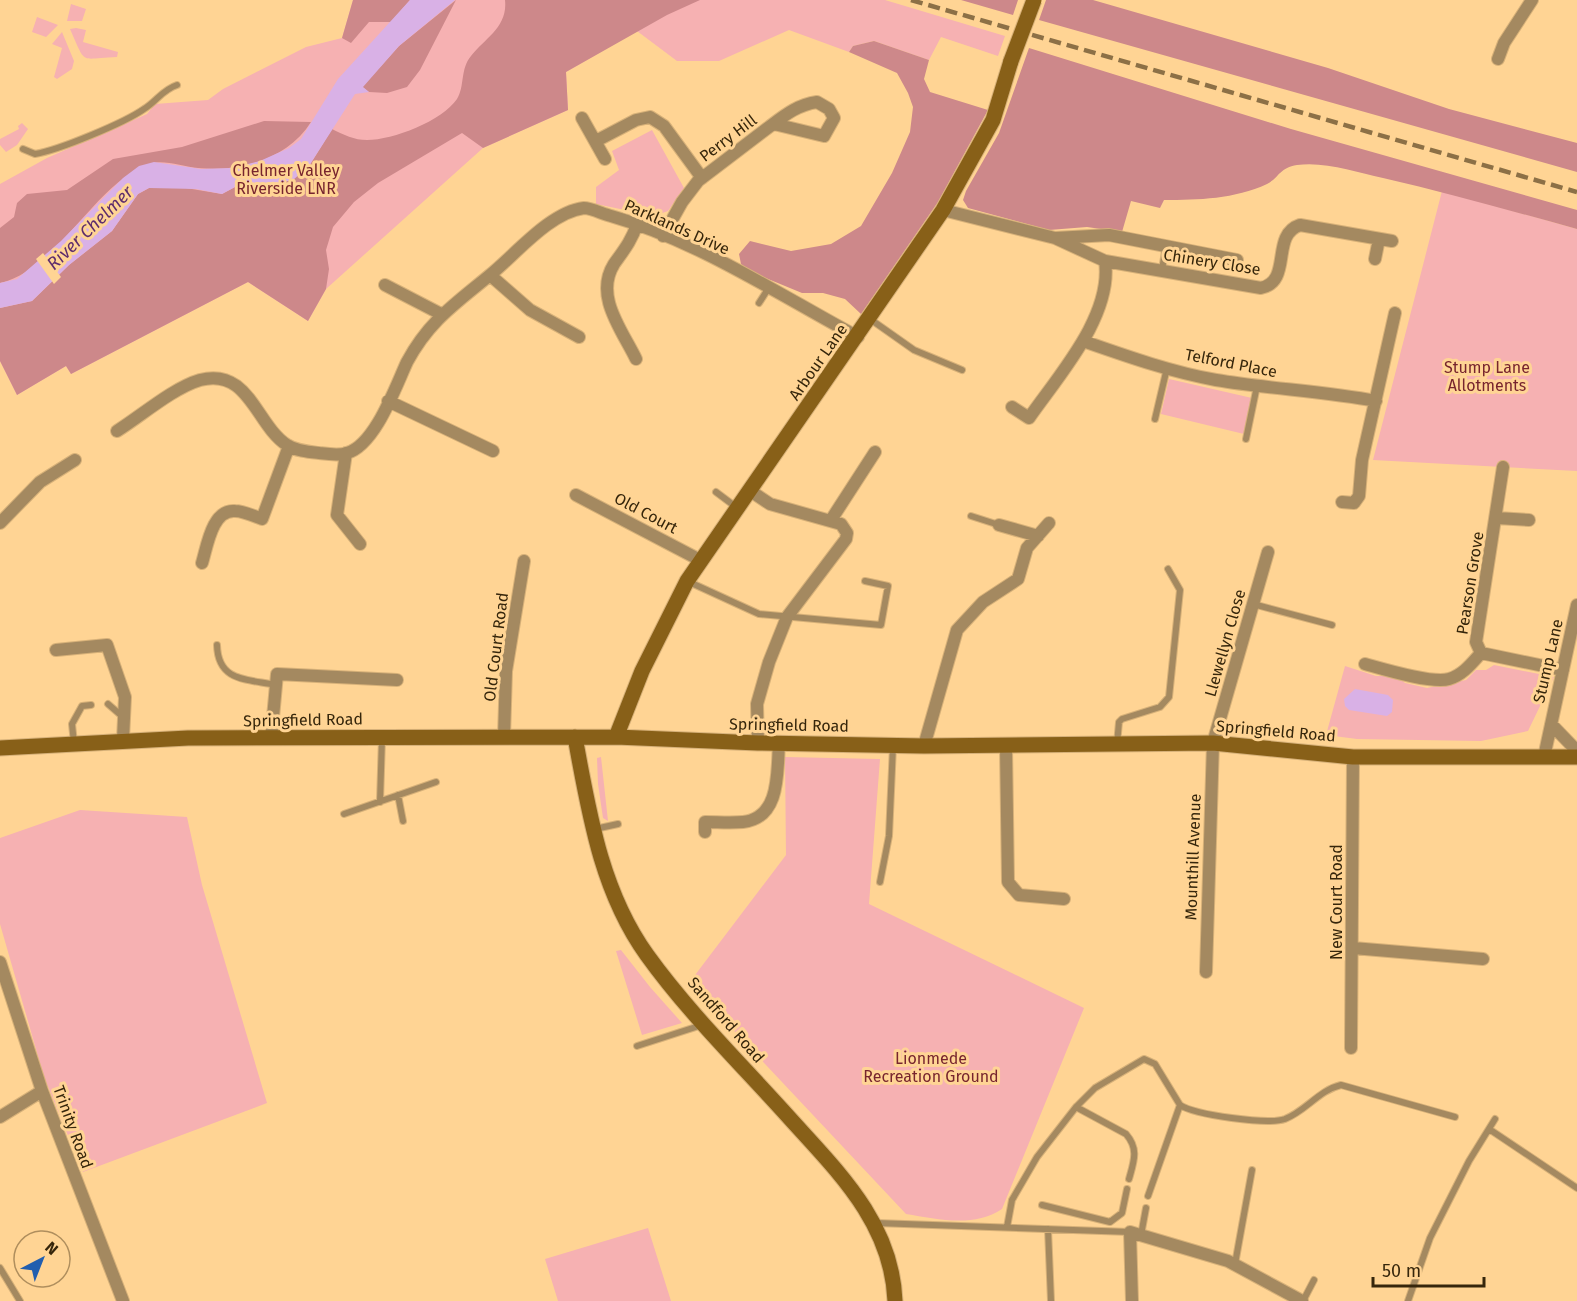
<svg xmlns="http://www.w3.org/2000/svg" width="1577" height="1301" font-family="'Fira Sans',sans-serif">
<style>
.green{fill:#f6b1b2}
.forest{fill:#cd888a}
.water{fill:#d9b1e6}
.pier{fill:#ffd494}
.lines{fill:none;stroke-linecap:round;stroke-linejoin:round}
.lane-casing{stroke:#d7b179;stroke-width:8}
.street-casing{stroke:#d7b179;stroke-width:14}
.secondary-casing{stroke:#d7b179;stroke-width:17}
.lane{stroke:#a48960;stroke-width:6}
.street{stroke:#a48960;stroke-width:12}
.secondary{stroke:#886018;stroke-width:15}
.rail{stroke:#8c7046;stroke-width:4.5;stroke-dasharray:12 6;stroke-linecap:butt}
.secondary-bridge-casing{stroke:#d7b179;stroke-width:17;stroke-linecap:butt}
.secondary-bridge{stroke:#886018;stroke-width:15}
.labels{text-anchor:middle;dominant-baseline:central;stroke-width:6;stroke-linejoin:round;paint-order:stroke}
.street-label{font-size:16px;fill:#36260b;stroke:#ffd494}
.park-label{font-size:16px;fill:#77242e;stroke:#ffd494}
.water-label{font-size:18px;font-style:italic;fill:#5e2d6d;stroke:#ffd494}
</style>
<rect width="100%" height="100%" fill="#ffd494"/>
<!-- green -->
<path class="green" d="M353 0H885L1005 36 998 56 941 37 929 60 874 41 853 46 849 52 789 30 719 61H677L637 31 566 72 568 110 483 148 326 289 308 321 248 282 71 374 66 366 17 395 0 361V184L47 158 147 114 155 104 208 100 223 89 306 47 342 38Z
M71 4 86 9 82 21H67Z
M37 17 58 25 46 37 32 32Z
M76 28 86 30 83 42 118 52 117 57C79 58 87 67 70 29Z
M62 32 74 61 72 69 57 79 54 77 62 48 52 44Z
M22 123 28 129 17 145 6 152 0 145V139L19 129 18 126Z
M652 130 684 188 668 211 654 216 596 204V187L619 170 612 151Z
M1442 191 1577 229V471L1373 460Z
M1169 379 1252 398 1244 434 1161 414Z
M1494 665 1554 677 1528 731 1481 741 1357 739 1326 735 1345 666 1376 676H1397L1405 683 1427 688 1466 680 1476 670H1486Z
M601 757 608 821 603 818 598 784 597 758Z
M785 757 880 759 869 904 1084 1008 1002 1209C974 1228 937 1219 906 1214L689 983 786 855Z
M80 810 187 817 202 885 267 1103 83 1172 44 1077 0 924V838Z
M621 950 650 987 682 1023 642 1035 616 951Z
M648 1228 671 1301H558L545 1259Z"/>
<!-- forest -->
<path class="forest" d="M353 0H410L391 22H369L351 43 342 38Z
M456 0 420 70 407 87 387 93 369 92 362 87 399 46Z
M505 0H700L667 15 566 72 568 110 483 148 462 133 378 183 354 202 333 227 326 250 329 269 326 289 308 321 248 282 71 374 66 366 17 395 0 361V308L32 301 69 265 112 231 138 194 149 188 180 187 222 194 235 187 267 185 309 166 332 129C344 135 354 140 367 140 393 140 442 121 457 99 465 86 460 69 471 56 485 38 508 27 505 0Z
M961 0H1018L1013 15Z
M1046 0H1093L1328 68 1449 109 1577 143V172L1039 20Z
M874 41 929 60 924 79 930 92 988 110 938 202 861 314 845 299 823 293H802L751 272 741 264 739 254 750 241 791 251 831 244 861 226 892 173 910 132 913 107 908 93 897 73 849 52 853 46Z
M1029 48 1291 129 1577 210V229C1512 211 1448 193 1383 178 1356 172 1324 161 1297 165 1279 168 1279 178 1267 184 1235 199 1198 200 1164 200L1160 208 1131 201 1122 232 1087 227 1049 230 968 208 963 200 966 191 999 133Z
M264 121 311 122C288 159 241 172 198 168 185 167 165 160 153 163 97 178 59 270 0 283V228L14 217 17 203 27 194 67 190 113 159 182 147Z"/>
<!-- water -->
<path class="water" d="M410 0H455L399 46 363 87 369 92 355 94 309 166 293 180 267 185 235 187 222 194 196 189 149 188 138 194 112 231 69 265 32 301 0 308V283L17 279 61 241 123 178 139 166 154 162 201 169 232 168 260 161 289 148 301 139 338 79Z
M1355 689 1388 695 1393 700 1392 712 1387 716 1349 710 1345 706 1344 699Z"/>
<!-- pier -->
<path class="pier" d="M43 253 61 277 54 284 36 259Z"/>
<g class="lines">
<!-- lane casing -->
<g class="lane-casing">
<path id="lane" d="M23 149 35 154C59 150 124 123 144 109 157 101 162 90 177 85
M1162 270 1166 245
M759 303 768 289
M870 319 914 350 962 370
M1155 419 1167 368
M1246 439 1257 386
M716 492 736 507
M971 516 999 525
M687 581 759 614 881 625 888 586 865 581
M1253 604 1332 625
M217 645C218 682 247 679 276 685
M108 704 123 717
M74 743 72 724 82 706 91 705
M1117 744 1119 722 1122 719 1160 707 1169 697 1180 590 1168 569
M398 795 403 821
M380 802 382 738
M344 814 436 782
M595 829 618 824
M880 882 889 836 893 746
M637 1046 702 1025
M1076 1107 1126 1134C1139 1149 1134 1161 1129 1179
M1489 1129 1577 1188
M1148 1196 1180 1105
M1042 1205 1110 1222 1122 1213 1127 1189
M876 1223 1130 1232
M1007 1227 1012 1200 1037 1157 1076 1107 1095 1088 1144 1059 1155 1064 1180 1105C1195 1115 1268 1125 1285 1119 1306 1111 1319 1090 1341 1085L1455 1117
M1048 1229 1051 1301
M1141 1235 1146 1208
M1235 1264 1252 1170
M0 1268 20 1301
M1303 1301 1314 1280
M1408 1301 1430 1238 1469 1161 1495 1119"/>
</g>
<!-- street casing -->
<g class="street-casing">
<path id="street" d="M1498 59 1504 43 1532 0
M582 118 605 159
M596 141 636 120 650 117 664 126 702 178
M943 210 1055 238 1105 261C1113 316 1058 376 1029 418L1012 407
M663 236 682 202 698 181 769 127C785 115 797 105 817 102L829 109 834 118 824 136 774 124
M1055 238 1109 235 1237 260
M1375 259 1379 239
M1105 261 1261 288C1293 281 1270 235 1300 225L1392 241
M490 275 530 310 579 337
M385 285 441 314
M1083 341C1126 356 1171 372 1216 380 1269 389 1323 391 1376 401
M636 359C622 330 594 296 614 264 624 250 632 240 637 224
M388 401 493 451
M117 431C141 416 173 388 200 380 249 367 256 425 287 445 296 451 309 452 319 453 327 454 339 456 347 453 375 445 395 388 407 362 429 321 455 304 490 275 515 255 550 212 584 208 591 208 603 214 611 216 698 241 778 294 858 337
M346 453 337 515 360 544
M1503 467 1476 642 1481 653 1563 670
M749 490 770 504 841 524 847 533 846 539 787 617 769 662 757 704 758 743
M576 495 700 560
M1342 502 1354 503 1359 496 1362 460 1395 313
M1497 518 1529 520
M831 520 875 452
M0 523 40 482 75 460
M999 525 1038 536
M202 563C207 547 212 509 235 511 243 511 254 516 262 519L289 446
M56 650 107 645 125 697 123 739
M1365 664C1383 669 1432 684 1449 679 1463 675 1472 663 1481 653
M1551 724 1577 751
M504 737 506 671 524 561
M271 739 277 674 397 680
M924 746 957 630 983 602 1018 579 1027 548 1049 523
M1006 747 1008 882 1019 895 1064 899
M1544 757 1577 605
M705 832V822C717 822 731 823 743 822 781 818 777 771 779 743
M1353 948 1483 959
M0 962 42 1091 123 1301
M1206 972 1213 743 1268 552
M1351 1048 1353 757
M0 1117 42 1091
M1132 1301 1130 1232 1228 1261 1302 1301"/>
</g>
<!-- secondary casing -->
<g class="secondary-casing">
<path id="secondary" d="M575 737C589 813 601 891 647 955 688 1012 739 1062 785 1113 835 1169 892 1221 895 1301
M616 737 642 671 687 581 943 210 993 120 1011 61
M0 748 188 738 616 737 758 743 924 746 1213 743 1353 757H1577"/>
</g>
<!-- lane -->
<use href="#lane" class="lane"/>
<!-- street -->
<use href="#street" class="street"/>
<!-- secondary -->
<use href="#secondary" class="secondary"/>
<!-- rail -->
<path class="rail" d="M911 0 1577 192"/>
<!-- secondary-bridge casing -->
<g class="secondary-bridge-casing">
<path id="secondary-bridge" d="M1011 61 1034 0"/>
</g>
<!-- secondary-bridge -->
<use href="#secondary-bridge" class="secondary-bridge"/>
</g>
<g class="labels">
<!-- street labels -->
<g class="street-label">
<text transform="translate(728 138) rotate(-37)">Perry Hill</text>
<text transform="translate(677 227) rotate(24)">Parklands Drive</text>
<text transform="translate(1212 262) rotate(9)">Chinery Close</text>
<text transform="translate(818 362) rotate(-55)">Arbour Lane</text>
<text transform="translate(1231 363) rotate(11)">Telford Place</text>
<text transform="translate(646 513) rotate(28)">Old Court</text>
<text transform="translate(1470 583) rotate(-81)">Pearson Grove</text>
<text transform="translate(1225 643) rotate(-74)">Llewellyn Close</text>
<text transform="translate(496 647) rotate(-83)">Old Court Road</text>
<text transform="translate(1548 661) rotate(-77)">Stump Lane</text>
<text transform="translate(303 720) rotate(-1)">Springfield Road</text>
<text transform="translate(789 725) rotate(1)">Springfield Road</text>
<text transform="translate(1276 731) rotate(5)">Springfield Road</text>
<text transform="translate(1193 857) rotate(-88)">Mounthill Avenue</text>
<text transform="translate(1336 902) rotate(-90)">New Court Road</text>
<text transform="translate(726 1020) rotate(49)">Sandford Road</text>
<text transform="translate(73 1127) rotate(70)">Trinity Road</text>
</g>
<!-- park labels -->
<g class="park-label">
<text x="286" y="170">Chelmer Valley<tspan x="286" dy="18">Riverside LNR</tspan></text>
<text x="1487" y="367">Stump Lane<tspan x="1487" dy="18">Allotments</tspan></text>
<text x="931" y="1058">Lionmede<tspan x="931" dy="18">Recreation Ground</tspan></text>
</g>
<!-- water labels -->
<g class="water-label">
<text transform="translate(90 228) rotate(-44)">River Chelmer</text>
</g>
</g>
<!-- north arrow -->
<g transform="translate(42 1259) rotate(42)"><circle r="28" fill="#ffd494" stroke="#af8e5d" stroke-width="1.5"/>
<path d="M0-4.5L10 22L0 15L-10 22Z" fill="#215eaf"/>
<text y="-9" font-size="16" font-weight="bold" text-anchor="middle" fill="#36260b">N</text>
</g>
<!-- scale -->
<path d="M1373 1277v9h111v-9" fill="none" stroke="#36260b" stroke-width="3"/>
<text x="1382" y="1277" font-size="18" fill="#36260b" stroke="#ffd494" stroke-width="4.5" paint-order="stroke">50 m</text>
</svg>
